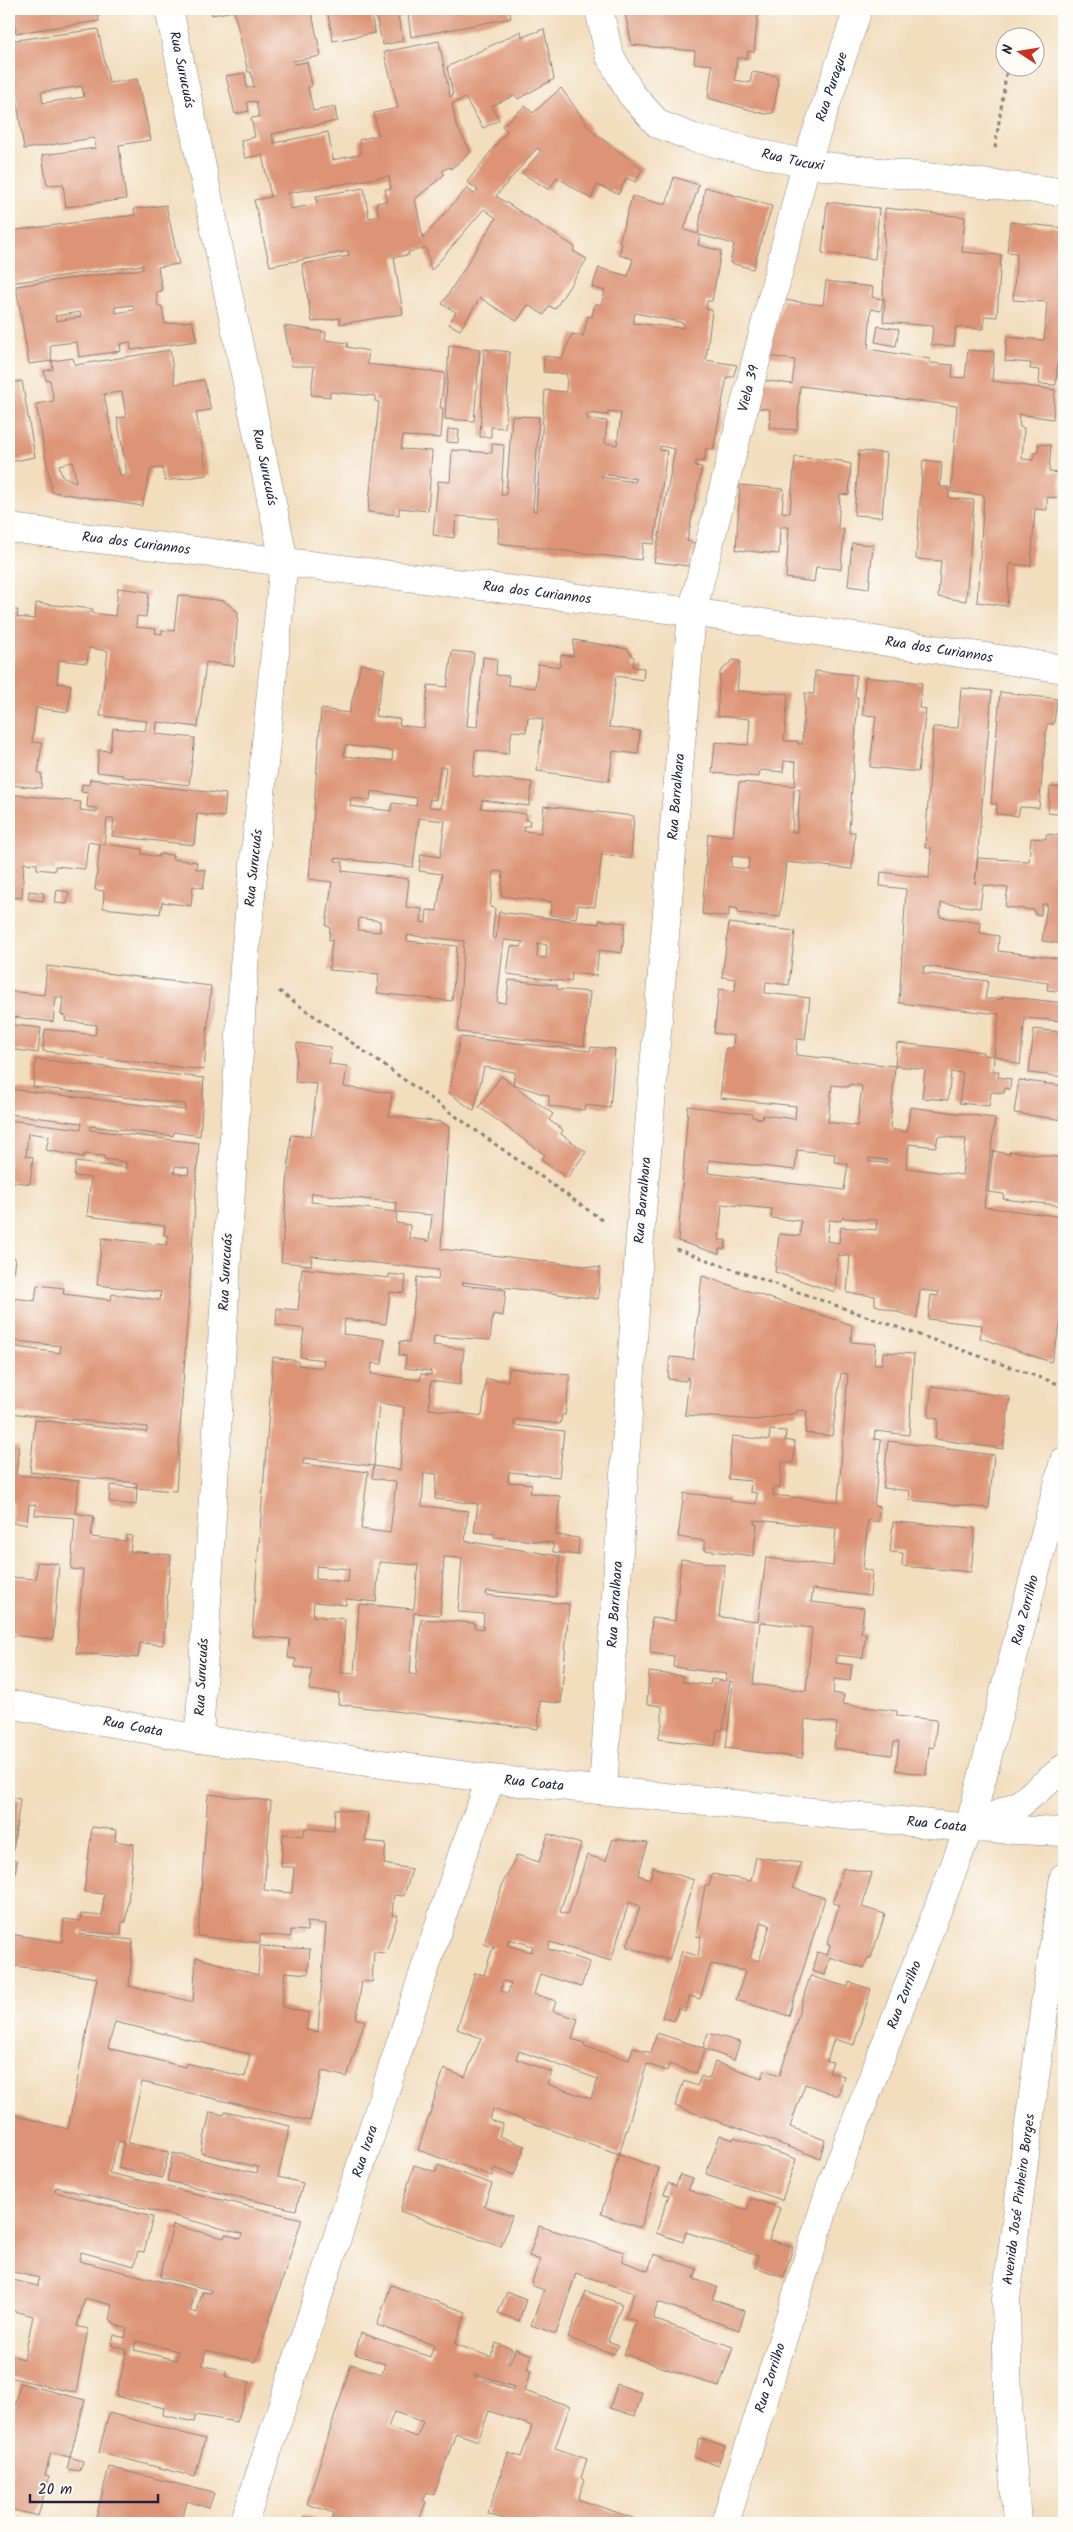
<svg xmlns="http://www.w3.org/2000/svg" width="1073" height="2532" font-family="Kalam,sans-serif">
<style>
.building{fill:#dd9476;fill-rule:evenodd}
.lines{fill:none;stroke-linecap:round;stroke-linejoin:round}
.minor-casing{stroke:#8a807c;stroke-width:29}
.tertiary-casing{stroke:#8a807c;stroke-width:29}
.primary-casing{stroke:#8a807c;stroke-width:29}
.path{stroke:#8a807c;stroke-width:3;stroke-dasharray:4 4;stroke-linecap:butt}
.minor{stroke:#fff;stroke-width:28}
.tertiary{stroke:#fff;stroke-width:28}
.primary{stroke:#fff;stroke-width:28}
.labels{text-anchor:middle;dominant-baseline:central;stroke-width:5;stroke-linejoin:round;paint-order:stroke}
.street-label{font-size:14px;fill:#22223b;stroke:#fdfcf7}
</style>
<rect width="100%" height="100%" fill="#fdfcf7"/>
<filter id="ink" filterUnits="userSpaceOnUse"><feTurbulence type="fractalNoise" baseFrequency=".02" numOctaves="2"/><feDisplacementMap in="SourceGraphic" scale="10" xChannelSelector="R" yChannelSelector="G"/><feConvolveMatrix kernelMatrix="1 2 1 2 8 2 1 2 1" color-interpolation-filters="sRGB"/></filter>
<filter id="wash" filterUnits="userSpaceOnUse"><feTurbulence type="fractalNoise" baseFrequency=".0096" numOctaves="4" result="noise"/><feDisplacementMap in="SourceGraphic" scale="20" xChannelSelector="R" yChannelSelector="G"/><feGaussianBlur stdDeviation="1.12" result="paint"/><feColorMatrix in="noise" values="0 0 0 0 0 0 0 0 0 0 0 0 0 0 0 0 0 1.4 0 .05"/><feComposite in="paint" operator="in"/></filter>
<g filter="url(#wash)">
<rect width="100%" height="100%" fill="#f2ddbd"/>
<g id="blocks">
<!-- building -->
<path class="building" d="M12 9H97L99 21 16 33Z
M211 9H311L321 56 293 61 294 64 307 62 312 86 308 87 313 111 335 107 337 121 272 134 274 143 328 132 333 160 361 154 359 140 378 135 374 113 398 108 384 52 439 41 450 97 453 95 447 67 521 31 522 37 544 29 554 79 518 99 515 95 492 106 499 120 483 128 465 98 452 104 456 125 471 152 451 169 450 167 443 170 444 175 415 199 423 238 467 188 474 194 478 190 467 182 507 131 502 126 525 106 533 113 561 88 592 131 642 169 636 182 626 178 619 194 597 185 591 199 557 177 549 190 522 173 541 151 537 148 496 196 575 247 573 251 587 259 555 309 549 306 544 315 528 305 517 321 480 298 460 330 449 324 456 312 442 304 496 218 484 209 431 271 426 248 408 252 409 255 394 257 403 314 340 324V318L312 322 302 264 349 256 348 251 270 266 254 200 271 197 262 155 245 158 241 140 255 137 251 118 259 117 256 101 247 102 249 111 235 114 226 76 245 73 247 88 254 87 251 72H248L234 11 212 15ZM389 176 391 189H385L387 201 376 203 379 216 369 218 364 188 316 196 317 204 290 209 288 193Z
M327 9H370L375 33 333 41Z
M374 9H509L511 18 411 37 408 14 398 16 403 41 383 45Z
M624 9H772L771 14 758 13 754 52 748 51 747 58H737L735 80 750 83 752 72 777 76 778 85 773 113 765 114 708 98 712 65 694 63 695 51 632 45Z
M98 29 109 83 137 79 151 140 119 145 126 199 66 207 63 184 47 185 42 155 96 148 94 138 24 149 16 95 9 96V41ZM82 86 84 97 43 103 41 92Z
M674 177 699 185 684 230 698 234 705 187 772 206 753 269 730 263 734 244 700 235 698 245 721 251 712 301H707L706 309 712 310 706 360 737 365 733 377H727L713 450 706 448 704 462 696 461 695 466 702 467 687 541 695 543 689 566 654 562 675 449 660 446V450L667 451 654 544 643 543 641 560 498 543 499 519 456 516 454 538 433 535 438 481 450 482 452 450 492 453V444L504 445 501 495H506L512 416 539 417 533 510 536 511 545 390 566 392 567 374 543 372 544 356 562 358 572 334 583 336 588 316 592 317 595 303 601 305 605 291 592 287 599 268 628 276 633 259 619 255 622 244 619 243 632 196 666 205ZM635 313 684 323 683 328 633 323ZM608 411 621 413 617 445 605 443 607 421 587 419V413L608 415ZM602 474 617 476 636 479 635 482 601 477Z
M827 202 879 208 875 259 822 253Z
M166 205 179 264 158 267 162 291 156 292 158 306H162L165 324 192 321 197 341 131 350 130 342 120 344 121 351 79 357 77 342 50 345 52 361 29 364 16 286 143 269V265L9 283V231L135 215 134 209ZM134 305V310L116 313 115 307ZM80 312 81 317 56 321 55 316Z
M885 208 965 217 962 252 1001 255 997 317 984 316V329L956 327 954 346 931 345 933 326 883 322 885 299H883L881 311 871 309 868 349 930 359V363L953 365 952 377 965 378 968 350 994 352 992 381 1055 390 1053 419 1018 414 1020 427 1024 428 1022 459 1033 460 1034 453H1038V444L1051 445 1049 472 1060 473 1061 498 1047 497V510L1035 509 1031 566 1010 564 1007 606 977 602 984 495 951 492 957 406 800 386 797 430 769 428 770 409 753 408 761 380 792 384 795 360 768 356 783 300 823 305 826 281 873 287 872 297 883 299Z
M1010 222 1064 228V276L1056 385 1039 384 1040 370 1030 369 1031 363 1005 361 1007 337 1044 340 1047 302 1013 300 1017 253 1007 252Z
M284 326 326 332 325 340 348 343 347 347 369 351 367 364 445 373 440 408H443L441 438 403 436 401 449 432 451 428 511 399 508V515L368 512 379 402 375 401V396L330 392V397L311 395 314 366H292Z
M878 326 899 329 896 346 875 342Z
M449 345 480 349 474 421 445 419Z
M484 349 510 352 505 428 491 427V437H480Z
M170 350 175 384 204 380 211 410 196 412 207 475 165 481 162 468 151 469 142 506 52 492 36 404 54 401 50 380H46L44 371 53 369 52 361 73 358 75 365ZM122 392 126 417 117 418 127 474 120 476 104 394ZM73 462 76 482 62 476 59 465Z
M22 381 35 457 9 462V383Z
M448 429 459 430 458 443 447 442Z
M859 451 887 453 882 517 854 515Z
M795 457 842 461V462L851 464 849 495 840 494 838 529H844L841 569 816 567 814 582 786 578 789 527H780L779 554 736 550 740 485 784 489 782 512 790 513Z
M923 460 942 462 940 487H949V498L974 500 966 601 938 597 941 561 916 559Z
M852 543 873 545 869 589 848 586Z
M118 588 149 592 146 617 137 616 136 627 156 629 155 633 162 634V630L174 631 178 595 224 601 238 612 234 666 206 662 198 727 157 722 156 734 195 738 189 785 123 777V775L97 772 99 750 110 751 113 728 145 731 147 721 100 716 108 651 89 648 87 663 59 660 57 683 71 685 68 712 36 708 32 742 42 743 38 773 42 774 41 788 9 785V661H13L14 651H9V610H18L17 617 35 619 36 603 93 609 92 613 115 616Z
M574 640 627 649 634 658 633 667 644 668 643 680 616 676 609 727 640 731 638 754 613 751 609 781 537 771 543 719 528 717 526 732 512 731 508 754 475 750 473 776 532 782 529 806 482 800 481 808 526 814V820H530L529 826H524V831L541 833 544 806 634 816 631 859 602 854 595 907 578 905 576 918 550 915 552 902 501 896 503 872 494 871 490 907 495 908 492 938 496 939 499 912 599 924V920L625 923 622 953 599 950 596 976 572 973 571 982 507 974 511 946 521 947 523 942 504 940 497 1002 506 1003 509 980 557 985V989L590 992 584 1046 458 1032 464 941 407 935V941L457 946 452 1001 377 993 379 974 329 970 332 940H329L330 927 326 926 332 882 309 879 321 709 349 713 361 664 385 669 375 716 400 719 399 725 424 728 428 685 447 687 452 651 474 653 467 726 477 727 483 657 497 659 496 675 509 676 508 685 535 688 538 664 560 667 561 655 573 656ZM345 745 393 751 392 761 344 756ZM440 767H446L441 808 429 807 430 799 436 800ZM371 791 417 798 416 806 392 803 391 811 350 806 351 798 370 800ZM419 818 445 821 440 857 421 854 419 871 442 874 437 911 427 910 426 923 421 922 422 909 406 907 409 879 342 871 343 862 335 861V858L413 867ZM359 918 380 921V932L358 930ZM538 943 547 945 546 958 537 957Z
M733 660 740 661 737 691 788 694 784 741H798V744H802L805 693 814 694 815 671 856 675 855 697H858L849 832H855L852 869 786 862 780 917 738 913V909L729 907V917L702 914 708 834 733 836 739 782 795 786 796 762 784 761 783 772 760 770 759 777 712 773 715 742 748 745 750 719 717 716 720 672ZM794 789 800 790 797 832H792ZM732 856 749 858 748 869 731 867Z
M865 677 922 683 919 708 926 709 918 772 870 767 876 716 863 715Z
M961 688 992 691 975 884 978 858 1029 861 1031 838 1046 839V834L1064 836V944L1042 941 1047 904H1042L1041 915 1034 914V910L1005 907 1008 888 983 885 980 908 941 903 940 917 981 922 980 933 999 936 998 951 1064 959V992L1047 990 1048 983 984 974 924 966 923 973 988 981 985 999H1002L1003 996 1064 1003 1062 1021 1025 1018 1020 1065 994 1055 999 1014 899 1003 906 889 880 886 881 872 929 878 931 848H925L933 727 958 728Z
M1000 692 1057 699 1054 724H1047L1039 808 1020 807 1018 816 996 814 997 804H991Z
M90 779 226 794 224 817 197 814 194 845 112 836 114 819H107L104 844 142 849V854L159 857V854L173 855 172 859 197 862 196 869 206 870 203 888 193 886 191 906 162 902 160 914 103 908 104 891 95 890 100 844 88 842 85 869 55 866V871L37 869V864L24 863 22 898 9 897V794L81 802 80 810 97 812V808L87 807 88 793 81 792 82 784 89 785Z
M1050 787 1064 788V815L1048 813Z
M57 890 69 892 67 904 55 903Z
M29 891 44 893 43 901 28 899Z
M729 923 795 931 789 985 766 982 765 993 810 998 805 1040 797 1039 796 1055 895 1066 897 1043 983 1052V1055L994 1056 993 1071H999L998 1077 1011 1079 1010 1089 1005 1088 1004 1093 991 1092 989 1106 959 1103 963 1073 951 1072 948 1100 922 1098 925 1069 895 1066 890 1129 907 1132 910 1107 995 1118 984 1207 1064 1217V1312L1051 1362 980 1338 982 1325 928 1319 931 1295 938 1296 939 1292 920 1290 917 1318 875 1305V1296L847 1293 850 1256 838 1255 835 1292 775 1272 779 1234 800 1236 801 1221 771 1218 772 1209 722 1204 719 1240H726L725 1249H719V1254L678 1241 688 1106 752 1114V1117L762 1119 763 1115 795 1119 796 1106 720 1098 726 1048H733L734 1036 714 1033 719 989 735 991 736 979 722 977ZM849 1084 862 1086 857 1126 828 1122 832 1085 849 1087ZM938 1136 966 1139 962 1175 906 1168 909 1144 936 1147ZM797 1150 835 1154 834 1162 848 1164 844 1190 708 1173 709 1160 795 1170ZM869 1158 887 1160V1163L869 1162ZM842 1218 877 1220 876 1230 841 1227 839 1243 827 1241 829 1220 841 1221Z
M47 966 211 986 204 1070 43 1051 45 1029 95 1035 97 1025 65 1021 66 1016 61 1015 63 998 56 997 53 1022 14 1017 13 1025 41 1028 38 1053 9 1049V991L44 995Z
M1063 1019 1064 1077 1029 1073 1034 1029 1061 1032Z
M460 1037 590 1051 591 1047 615 1049 610 1108 585 1105 584 1110 549 1106V1096L513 1084 515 1072 484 1067 474 1111 449 1093Z
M297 1043 331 1047 329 1064 347 1066 344 1087 392 1093 389 1116 442 1122 449 1127 441 1249 600 1268 598 1299 463 1282 462 1285 506 1290 503 1316 493 1314 490 1340 434 1336 433 1345 464 1349 460 1385 431 1381 429 1409 482 1416 486 1379 508 1381 509 1368 570 1375 565 1415H562L560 1424 515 1419 514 1425 564 1431 559 1477 509 1472 508 1482 532 1484 530 1493 560 1496 556 1535 579 1538 578 1555 553 1552V1543L494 1537 495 1534 474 1532 478 1504 435 1499 437 1474 424 1473 422 1506 468 1511 465 1541 560 1556 556 1597 487 1591 486 1595 569 1604 561 1703 540 1701 538 1729 338 1704 339 1693 309 1690 312 1669 295 1667 296 1659 288 1658 290 1639 252 1636 273 1357 298 1361V1365L323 1368 324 1360 300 1357 304 1329 276 1325 277 1308 298 1310 302 1268 389 1278V1274L406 1276 404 1293 390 1292 386 1324 345 1319 343 1334 385 1339 382 1364 372 1363 371 1374 420 1380 421 1374 431 1375V1371L405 1368 406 1356 399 1355 400 1341 409 1342 417 1277 438 1280 439 1270 312 1256 311 1265 281 1262 291 1135 311 1137 317 1084 295 1082ZM312 1193 397 1203 396 1212 311 1202ZM397 1212 432 1215 429 1241 409 1238 410 1225 396 1223ZM379 1403 404 1407 400 1470 374 1466 372 1478 396 1482 390 1533 361 1529 368 1472 303 1464 304 1458 374 1466ZM444 1557 462 1558 458 1612 484 1614 483 1629 475 1628V1623L421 1619 416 1675 410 1674 414 1613 440 1615ZM379 1562 418 1565 414 1609 359 1604 354 1674 341 1673 345 1619 313 1616 314 1602 346 1605V1599L376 1602ZM316 1566 349 1569 348 1582 316 1579Z
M36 1059 204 1078 200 1136 174 1132 173 1136 90 1126V1130L199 1143 176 1491 137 1488 136 1505 109 1502 110 1485 136 1488 137 1483 30 1472 35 1420 147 1432V1427L9 1413V1346L60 1353V1346L9 1340V1301L14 1302 15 1298 35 1301 37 1285 64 1288 63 1294 111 1300 112 1294 160 1300 161 1292 97 1285 102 1238 166 1245 168 1236 164 1235 165 1226 87 1216 91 1178 74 1176 76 1162 126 1168V1162L104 1159V1156L84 1154V1157L46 1150 49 1136 28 1133 26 1156 33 1157 30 1184 9 1181V1120L81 1129 82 1123 9 1114V1089L185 1110V1104L33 1087ZM175 1166 189 1168 188 1175 174 1173Z
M501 1076 553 1114 549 1120 563 1130 561 1134 586 1152 567 1178 541 1160 545 1155 479 1107Z
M1019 1080 1064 1086V1120L1014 1113Z
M993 1151 1009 1154 1010 1151 1064 1158V1206L1003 1199 1004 1194 988 1192Z
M9 1257 15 1258 12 1282 9 1281Z
M702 1276 852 1325 851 1342 876 1344 874 1364H882L883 1352 914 1354 909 1435 875 1431 874 1439 881 1440 874 1506 880 1507 878 1522 868 1520 863 1569 872 1571 870 1596 813 1589 811 1602 864 1608 861 1633H866L863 1658 837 1655 836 1663 852 1665 850 1681 834 1679 833 1693 844 1695 842 1704 897 1711V1716L937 1720 934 1748 929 1747 926 1775 896 1770 899 1742H894L892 1755 834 1748 837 1723 805 1719 802 1758 726 1748 733 1682 730 1681 723 1730H717L715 1746 658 1739 662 1724V1706L647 1704 649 1672 683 1676 682 1682 710 1685 711 1679 725 1681 727 1674 673 1667 674 1656 650 1653 652 1618 675 1621 681 1559 725 1565 719 1617 758 1621 766 1558 833 1566 836 1528 755 1520 754 1524H757L753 1556 705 1550V1541L678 1537 684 1493 730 1498V1501L756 1504 757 1493 750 1492 751 1481 728 1479 732 1436 769 1440 770 1430 786 1431 785 1440 795 1442 793 1463 782 1462 780 1488 774 1487 773 1495 838 1502 848 1374 841 1373 832 1436 805 1433 807 1411 797 1410V1413L757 1420 685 1415 689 1378 687 1377 686 1381 668 1379 670 1357 693 1359ZM760 1622 812 1628 806 1691 753 1684Z
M932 1386 1010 1397 1003 1449 935 1439 938 1419 928 1417Z
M888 1441 994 1455 989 1508 909 1500 910 1491 883 1488Z
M9 1446 19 1447 16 1475 79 1481 75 1513 94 1516 91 1537 126 1541V1535L132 1536 130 1551 171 1555 163 1645 140 1643 138 1658 76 1653 83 1570 71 1569 75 1518 35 1515 36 1505 29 1504 27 1524 12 1523 13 1502H9Z
M893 1522 975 1528 971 1572 902 1566 903 1553 890 1552Z
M37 1562 59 1564 53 1639 9 1635V1577L36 1579Z
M208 1794 271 1801 264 1890 292 1893 294 1867H281L283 1834 304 1836 305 1828 334 1831 335 1809 368 1813 365 1841 386 1843 384 1864 412 1869 404 1896 394 1895 392 1915H398L386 1953 374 1952 372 1982 362 1981 356 2019 365 2020 347 2077 322 2071 310 2121 142 2082 128 2143 169 2152 162 2178 118 2168 124 2142 119 2141 109 2173 302 2219 256 2362 206 2350 202 2365 226 2371 225 2376 250 2382 237 2422 196 2415 194 2422 163 2415 164 2408 116 2396 127 2350 111 2345 114 2335 125 2338 127 2328 117 2326 109 2319 112 2305 85 2298 77 2326 88 2329 76 2393 9 2377V2355L24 2359 33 2316 9 2310V2279L38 2286 39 2278 9 2271V2114L68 2129 97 1978 9 1965V1934L62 1942 64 1919 80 1921 81 1914 102 1916 104 1894 84 1892 92 1827 116 1830 115 1841 134 1844 126 1922H122L121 1935 80 1931 79 1934 133 1940 129 1986 193 2002 196 1957 258 1975 260 1946 310 1949 308 1974 285 1972 282 2007 309 2013 306 2030 318 2032 326 1924 307 1922V1931L291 1930V1937L260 1934V1943L198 1936ZM115 2022 250 2054 245 2077 186 2063 185 2067 108 2048ZM56 2187 174 2216 243 2234 241 2239 225 2234 224 2238 173 2225 160 2277 211 2290V2293L202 2292 197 2313 190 2311 196 2290 79 2261 81 2252 134 2266 138 2251 144 2252 153 2217 55 2192ZM136 2341 178 2351 176 2360 134 2350Z
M9 1797 20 1799 12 1859 17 1861 11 1899 9 1898Z
M548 1834 581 1844 560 1912 568 1914 587 1855 606 1861 613 1839 648 1843 638 1875 650 1879 653 1867 694 1880 669 1960 627 1947 640 1906 629 1902 611 1961 550 1942 548 1949 590 1962 581 1987 540 1974 534 1994 556 2001 553 2011 578 2019 572 2039 585 2043 584 2046 629 2060 633 2047 651 2053 657 2033 703 2048 708 2033 740 2042 734 2060 705 2049 696 2073 669 2064 667 2071 647 2064 619 2154 493 2109 490 2120 503 2124 499 2136 525 2146 514 2175 494 2168 492 2176 418 2150 444 2069 465 2077 481 2038 457 2029 475 1973 484 1975 492 1950 495 1948 484 1944 503 1883 517 1855 539 1862ZM509 1939 533 1946 531 1952 507 1945ZM503 1981 511 1983 508 1993 501 1991ZM519 2051 598 2079 591 2099 547 2084 552 2072 516 2059Z
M756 1857 801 1863 793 1888 825 1898 789 2016 736 2000 745 1971 711 1964 700 1999 690 1996 685 2011 678 2008 674 2021 662 2017 682 1951 698 1956 701 1937 696 1936 705 1886H709L712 1874 751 1881ZM761 1922 770 1925 759 1961 750 1958Z
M843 1868 872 1873 862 1907 885 1914 871 1958H868L864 1968 830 1957 825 1975 812 1971 817 1952 827 1955 830 1945H827L839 1905 833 1903Z
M810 1976 848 1987 849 1982 871 1989 854 2045 834 2039 827 2061 833 2062 829 2072 844 2076 838 2096 805 2084 790 2127 825 2140 820 2158 675 2106 684 2081 697 2086 701 2076 709 2079 715 2062 762 2078 765 2070 780 2075Z
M225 2111 290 2126 278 2177 303 2183 296 2210 167 2181 173 2153 257 2173 258 2167 201 2153 210 2112 224 2115Z
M720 2135 733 2140 734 2137 796 2159 782 2200 706 2174Z
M619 2154 659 2168 640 2228 601 2214Z
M414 2165 436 2172 438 2165 492 2184 484 2206 512 2216 501 2247 400 2211Z
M680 2175 693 2179 688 2190 747 2210 751 2198 780 2208 769 2240 793 2247 784 2277 755 2267 758 2256 686 2232 683 2242 656 2233 669 2195 664 2194 668 2183 676 2186Z
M539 2226 624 2252 622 2261 648 2271 654 2254 697 2269 694 2279 717 2287 712 2299 745 2311 739 2330 658 2302 653 2319 733 2347 719 2387 624 2354 636 2321 625 2318 634 2293 576 2273 556 2334 531 2325 544 2290 531 2285 540 2260 529 2256Z
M391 2285 466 2312 455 2344 491 2357 496 2343 512 2349 507 2363 509 2364 515 2349 532 2355 527 2370 531 2371 524 2391 570 2406 555 2448 587 2459 581 2478 585 2480 578 2499 633 2518 631 2523H516L488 2514 508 2453 521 2457 532 2426 489 2411 478 2441 456 2433 434 2495 426 2492 423 2500 426 2502 418 2523H342L332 2520 334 2513 307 2504 351 2364 382 2374 385 2364 355 2354 361 2333 430 2357 434 2345 377 2325ZM475 2374 514 2387 513 2390 474 2376ZM394 2412 423 2422 417 2437 388 2427Z
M586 2291 622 2304 608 2341 618 2345 614 2354 568 2338Z
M507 2292 526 2300 519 2321 498 2313Z
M20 2383 85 2400 70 2457 83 2461 80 2471 67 2469 70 2457 51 2453 45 2475 49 2476 38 2516 9 2509V2485L13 2470 9 2469V2438Z
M617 2384 642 2393 635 2416 610 2408Z
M109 2413 205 2439 195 2477 99 2452Z
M700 2438 725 2446 718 2465 694 2457Z
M109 2467 214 2493 209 2508 187 2501 181 2523H116L96 2518Z
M304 2516 324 2523H301Z"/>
</g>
</g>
<g filter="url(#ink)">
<use href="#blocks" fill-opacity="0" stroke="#8a807c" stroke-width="1"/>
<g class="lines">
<!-- minor casing -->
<g class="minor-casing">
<g id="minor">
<path id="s1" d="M169 9 284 561 244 966 199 1739"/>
<path id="s2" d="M599 9 609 54 631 94 658 124 694 138 806 164 1064 192"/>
<path id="s3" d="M9 528 692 612 1064 669"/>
<path id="s4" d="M603 1789 640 1236 692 612 806 164 858 9"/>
<path id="s5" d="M244 2523 462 1855 491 1779"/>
<path id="s6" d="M725 2523 831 2186 969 1828 1064 1461"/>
</g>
</g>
<!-- tertiary casing -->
<g class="tertiary-casing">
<g id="tertiary">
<path id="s7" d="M9 1704 199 1739 491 1779 969 1828 1064 1832"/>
<path d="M975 1825 1020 1804 1064 1768"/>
</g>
</g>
<!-- primary casing -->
<g class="primary-casing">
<g id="primary">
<path id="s8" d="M1017 2523 1008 2407 1006 2299 1045 2003 1064 1877"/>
</g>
</g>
<!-- path -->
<path class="path" d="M995 148 1007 68
M279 991 605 1222
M676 1249 1064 1386"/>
<!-- minor -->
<use href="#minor" class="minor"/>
<!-- tertiary -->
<use href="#tertiary" class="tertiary"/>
<!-- primary -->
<use href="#primary" class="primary"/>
</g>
</g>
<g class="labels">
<!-- street labels -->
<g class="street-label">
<text stroke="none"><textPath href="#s1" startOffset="62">Rua Surucuás</textPath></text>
<text stroke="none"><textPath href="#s4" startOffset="1724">Rua Puraque</textPath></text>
<text stroke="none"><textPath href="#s2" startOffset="272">Rua Tucuxi</textPath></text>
<text stroke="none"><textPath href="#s4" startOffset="1411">Viela 39</textPath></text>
<text stroke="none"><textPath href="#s1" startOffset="468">Rua Surucuás</textPath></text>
<text stroke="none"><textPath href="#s3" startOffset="128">Rua dos Curiannos</textPath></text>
<text stroke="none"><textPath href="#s3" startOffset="532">Rua dos Curiannos</textPath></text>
<text stroke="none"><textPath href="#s3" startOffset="938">Rua dos Curiannos</textPath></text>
<text stroke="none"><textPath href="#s4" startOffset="995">Rua Barralhara</textPath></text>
<text transform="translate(254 868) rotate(-84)">Rua Surucuás</text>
<text stroke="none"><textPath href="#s4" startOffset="590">Rua Barralhara</textPath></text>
<text transform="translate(226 1272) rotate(-87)">Rua Surucuás</text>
<text stroke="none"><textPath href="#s4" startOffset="185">Rua Barralhara</textPath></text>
<text stroke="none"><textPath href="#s6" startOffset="962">Rua Zorrilho</textPath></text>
<text transform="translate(202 1677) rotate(-87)">Rua Surucuás</text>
<text stroke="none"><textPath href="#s7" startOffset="126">Rua Coata</textPath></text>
<text stroke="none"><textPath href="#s7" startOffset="531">Rua Coata</textPath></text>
<text stroke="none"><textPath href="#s7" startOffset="936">Rua Coata</textPath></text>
<text stroke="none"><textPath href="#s6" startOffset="558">Rua Zorrilho</textPath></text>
<text stroke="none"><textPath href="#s5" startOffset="391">Rua Irara</textPath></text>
<text stroke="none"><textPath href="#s8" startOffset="325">Avenida José Pinheiro Borges</textPath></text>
<text stroke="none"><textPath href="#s6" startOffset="152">Rua Zorrilho</textPath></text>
</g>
</g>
<!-- margin -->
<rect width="1073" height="2532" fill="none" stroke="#fdfcf7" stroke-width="30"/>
<!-- north arrow -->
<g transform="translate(1020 52) rotate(282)"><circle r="24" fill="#fdfcf7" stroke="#a5a5ac"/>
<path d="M0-4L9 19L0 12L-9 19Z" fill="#c8321e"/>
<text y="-8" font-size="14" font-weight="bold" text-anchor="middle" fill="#22223b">N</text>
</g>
<!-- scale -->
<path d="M30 2494v8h128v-8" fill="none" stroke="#22223b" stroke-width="2.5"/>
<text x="38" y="2494" font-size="15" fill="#22223b" stroke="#fdfcf7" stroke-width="4" paint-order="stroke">20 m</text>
</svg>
